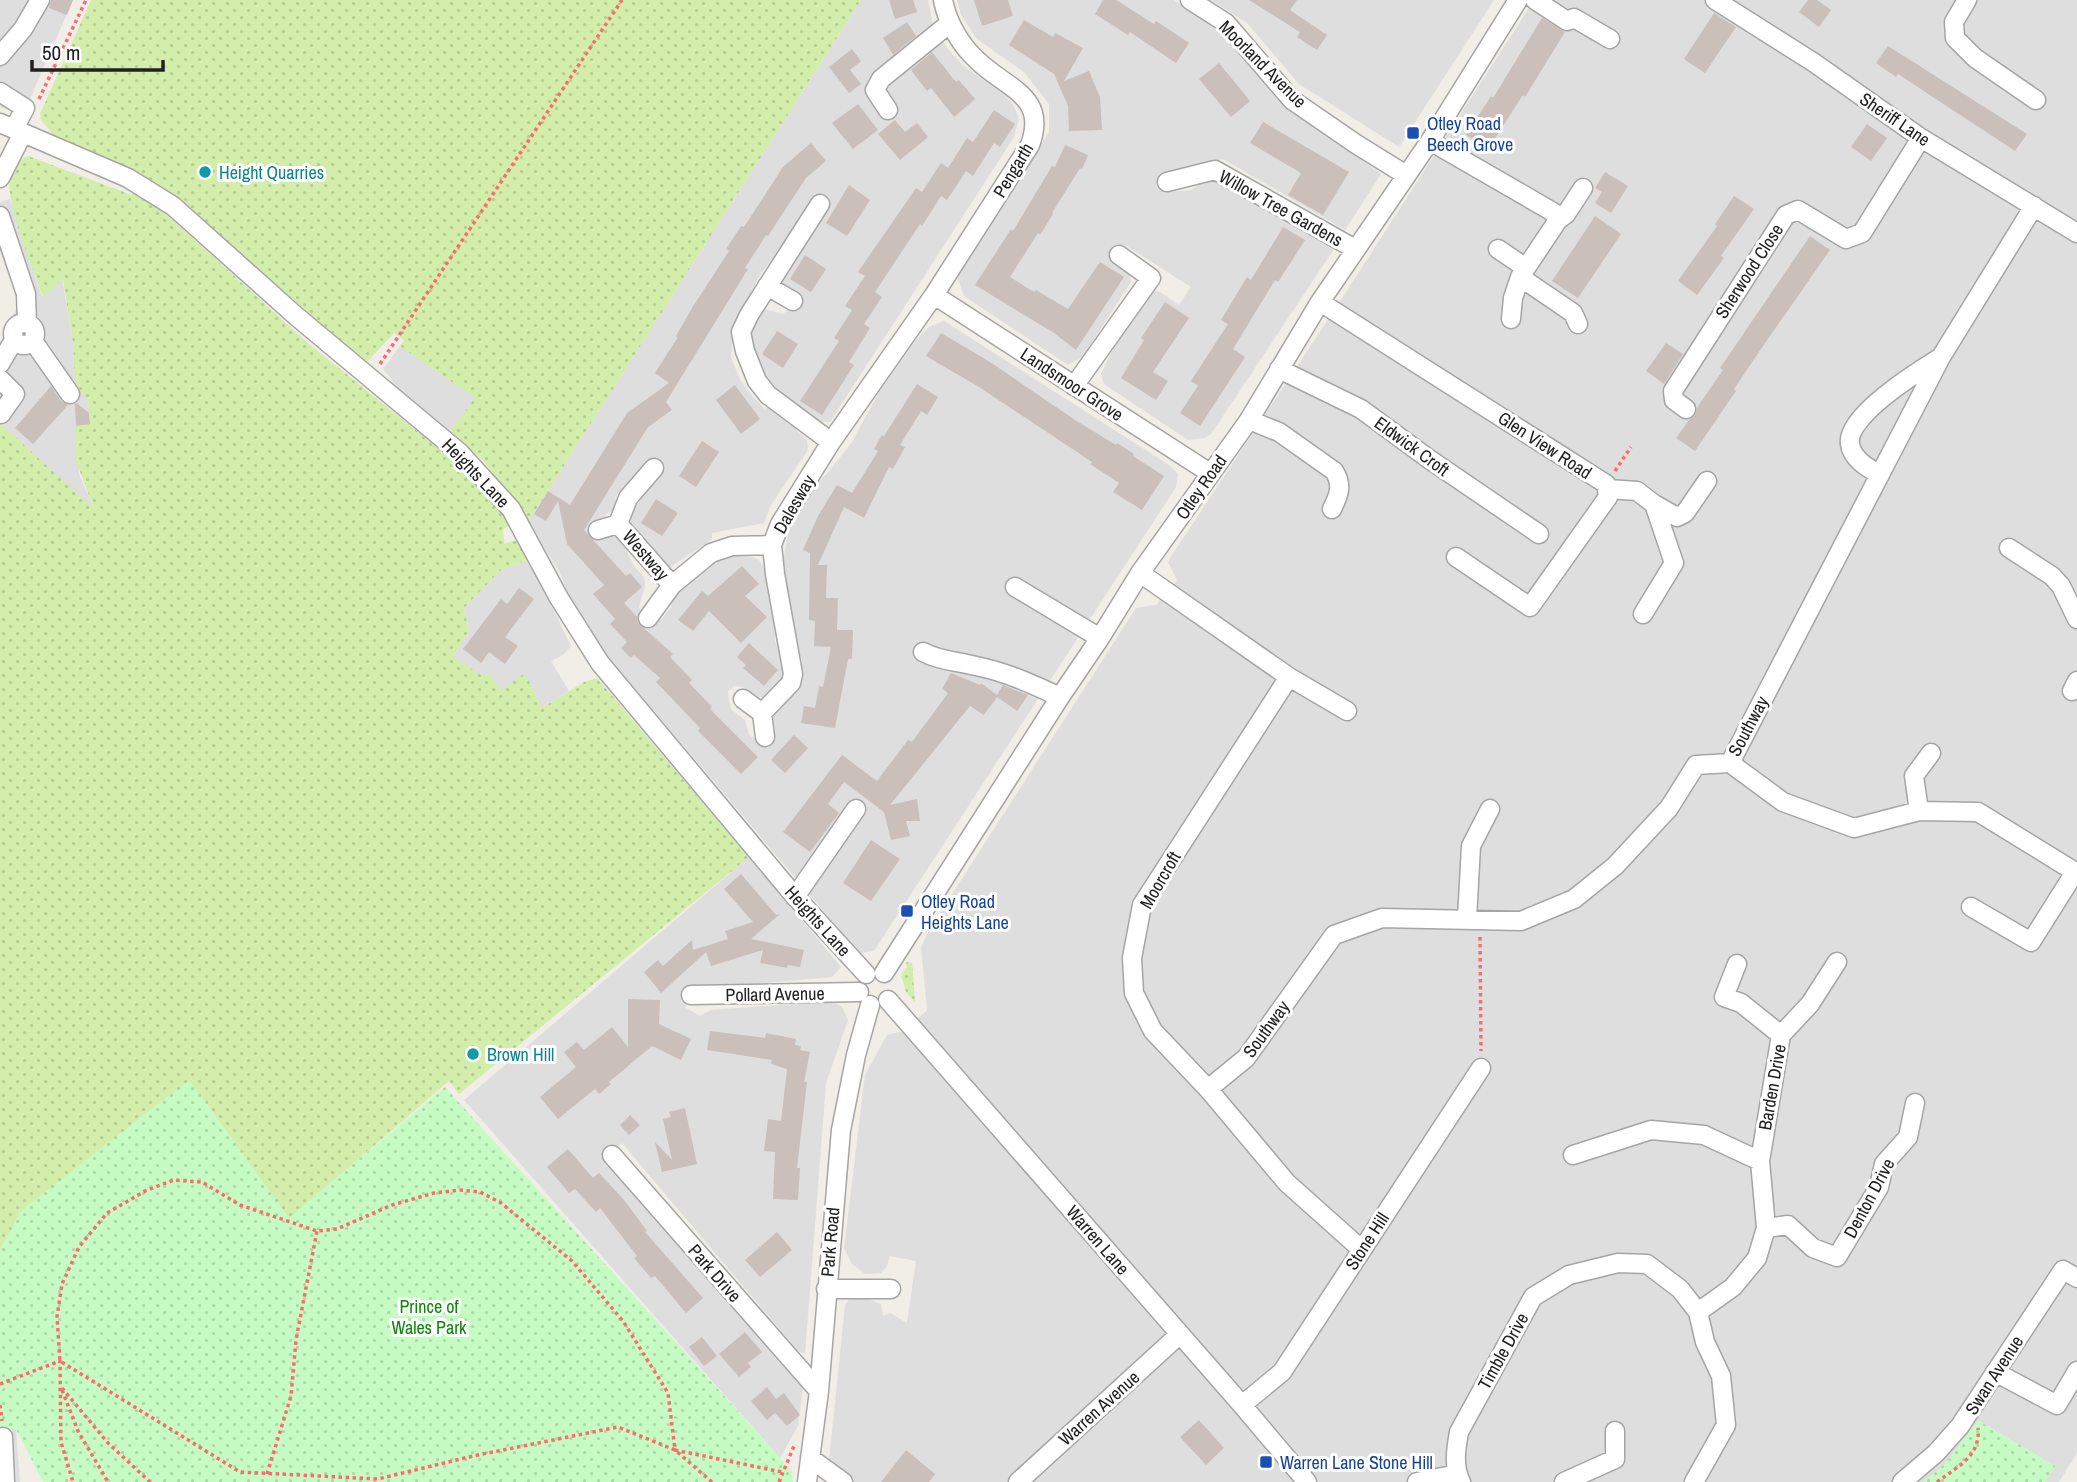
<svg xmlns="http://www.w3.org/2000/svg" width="2077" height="1482" font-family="'Archivo Narrow',sans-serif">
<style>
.residential{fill:#dfdede}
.grass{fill:url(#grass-dots)}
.park{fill:url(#park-dots)}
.building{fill:#cabfba}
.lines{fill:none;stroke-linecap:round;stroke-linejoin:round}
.minor-casing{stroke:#a5a5a5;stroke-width:21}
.path{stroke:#ff6b6d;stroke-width:3.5;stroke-dasharray:3.5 3.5;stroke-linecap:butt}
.minor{stroke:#fff;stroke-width:18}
.transit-dot{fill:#1a4fb4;stroke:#fff;stroke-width:2.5}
.culture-dot{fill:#0f9aa8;stroke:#fff;stroke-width:2.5}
.labels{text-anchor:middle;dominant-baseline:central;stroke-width:6;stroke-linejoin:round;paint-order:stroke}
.street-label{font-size:18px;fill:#212121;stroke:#fff}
.transit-label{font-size:18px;fill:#164399;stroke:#fff;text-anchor:start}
.culture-label{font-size:18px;fill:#0d838f;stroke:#fff;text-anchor:start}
.park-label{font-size:18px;fill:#0b8707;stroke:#fff}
</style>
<defs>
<pattern id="grass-dots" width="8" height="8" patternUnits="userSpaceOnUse" patternTransform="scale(1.75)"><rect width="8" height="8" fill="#d3edab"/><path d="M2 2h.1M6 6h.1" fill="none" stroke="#b5cb93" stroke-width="1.8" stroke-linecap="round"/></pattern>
<pattern id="park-dots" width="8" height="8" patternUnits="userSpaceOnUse" patternTransform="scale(1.75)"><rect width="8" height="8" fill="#c6fcc3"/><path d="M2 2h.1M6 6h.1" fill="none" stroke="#aad8a7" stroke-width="1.8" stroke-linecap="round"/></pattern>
</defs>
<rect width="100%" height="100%" fill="#f1ede7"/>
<!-- residential -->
<path class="residential" d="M0 0H73L29 101 17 111 0 107Z
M861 0H928L934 29 952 54 965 67 1004 94 1014 106 1019 119 1014 137 830 422H821L781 394 760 367 751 344 752 325 764 309 783 314 795 304 788 288 778 280 796 258 828 201 814 193V197L782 247 759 276 734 329 731 357 740 380 753 397 765 409 769 406 798 426 796 430 807 440 808 450 771 505 764 523 712 533V539L671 567 661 564 631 524V512L641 500 639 493 630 486 620 490 615 497 616 507 598 521 600 537 612 535 621 539 634 566 644 577 645 586 639 607 643 616 651 621 662 619 672 606 669 599 715 554 730 552 740 556 753 557 759 560 766 572V584L775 618V641L786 671 778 686 767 697 756 698 743 687 734 686 728 691V697L732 710 745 720 749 735 763 743 774 736 775 727 771 714 786 702 803 674 802 661 779 580 790 525 806 495 831 469 852 442 879 392 916 340 929 327 944 321 1169 465 1178 474 1176 487 874 951 859 953 589 634 574 608 560 573 528 522Z
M957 0H1174L1224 35 1284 103 1381 174 1345 230 1223 159 1168 175 1169 192 1191 190 1214 174 1336 246 1211 434 1204 438 1188 440 1104 384 1101 374 1113 349 1150 290 1160 292 1179 305 1191 287 1125 245 1116 264 1129 273 1131 282 1083 356 1068 365 964 296 957 276 1049 132V104L1024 72 977 39 961 15Z
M1211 0H1494L1399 147 1299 84 1247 23Z
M1534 0H2077V1453L2059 1482H829V1461L845 1305 850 1298H866L881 1304 883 1316 890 1313 907 1323 916 1261 890 1256 887 1266 881 1273 865 1274 852 1264 844 1248 865 1075 887 1035 904 1031 927 1010 921 947 929 930 1136 608 1156 605 1177 580 1168 562 1174 552 1341 300Z
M10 199 42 297 62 278 73 343 75 382 88 401 90 424 76 426 79 474 95 511 0 423V347L21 297 13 271 6 270 0 250 3 241 0 232V202Z
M400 346 476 398 449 433 391 385 393 381 383 369Z
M529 560 571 646 563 655 551 661 569 691 542 708 501 690 453 657 469 631 464 608 501 570Z
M749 857 841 967 832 977 689 990 686 1008 700 1016 711 1010 832 1001 842 1007 848 1020 826 1083 805 1354 798 1351 622 1143 603 1159 803 1387 798 1426 780 1458 464 1100Z
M0 1427 16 1429 20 1482H0Z"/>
<!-- grass -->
<path class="grass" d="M91 0H861L528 522 483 460 449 433 475 398 400 346 404 340 394 333 366 363 169 191 140 173 54 136 41 120 40 114Z
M28 156 132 195 133 190 166 214 309 344 474 477 510 525 503 530 504 544 519 539 529 560 501 570 464 608 469 631 453 657 481 675 490 674 501 690 525 673 542 708 584 682 597 678 749 857 459 1094 449 1081 289 1219 204 1100 21 1211 0 1250V423L94 509 76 461V426L90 424 88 401 75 382 73 343 63 279 43 297C33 267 5 205 10 175 12 167 20 159 28 156Z
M906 962 912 963 915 1002 906 992 901 975 907 967Z"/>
<!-- park -->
<path class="park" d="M189 1080 289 1218 445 1087 792 1471 793 1482H43L16 1429 0 1427V1250L21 1211Z
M1978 1420 2055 1466 2045 1482H1923L1945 1464Z"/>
<!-- building -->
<path class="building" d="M51 0H73L67 15 49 8Z
M889 0H913L917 12 895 19Z
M974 0H1008L1013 16 982 26Z
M1103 0H1116L1154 24 1156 21 1189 43 1176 63 1130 32 1128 35 1095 14Z
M1249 0H1297L1290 10 1327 35 1317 50 1297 37 1300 32Z
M1808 0H1817L1831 10 1819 27 1799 12Z
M1714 13 1736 27 1705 73 1684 59Z
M1542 18 1565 32 1525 97 1523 95 1488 149 1466 135 1491 96 1493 98Z
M1024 20 1053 37 1055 33 1083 48 1064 81 1089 71 1100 97 1102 130 1069 131 1068 106 1054 74 1009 45Z
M907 22 916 36 893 55 883 38Z
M1888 46 2027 134 2015 151 1898 74 1896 77 1876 63Z
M852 49 861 61 850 70 861 84 849 93 829 67Z
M932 52 956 82 959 80 975 99 954 117 931 88 927 91 911 70Z
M1219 63 1250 101 1231 117 1199 79Z
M858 104 878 130 853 149 832 123Z
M994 110 1015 124 1000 147 994 143 973 176 966 171 947 200 941 196 922 226 920 224 875 292 882 297 864 324 870 328 849 362 854 365 822 415 800 401 839 341 834 338 852 310 845 306 865 276 858 272 916 188 922 192 941 163 948 168 967 138 973 142Z
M895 120 905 132 917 123 928 137 900 160 878 134Z
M1263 122 1349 172 1323 215 1288 195 1301 173 1250 143Z
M1867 124 1887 138 1871 161 1851 147Z
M811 143 826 161 806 178 768 236 766 235 745 268 748 269 666 402 672 410 648 427 584 530 626 576 630 573 642 587 624 603 637 617 638 623 673 654 670 657 692 680 689 683 712 707 710 709 758 757 741 774 698 731 700 728 656 682 660 678 634 655 631 658 621 648 627 642 610 624 615 619 593 594 604 585 567 544 558 501 546 521 534 514 548 491 570 505 627 413 669 383 655 373 678 337 676 336 692 308 729 251 726 249 741 226 744 227 783 167Z
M1065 145 1088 155 1082 169 1080 168 1052 213 1053 214 1040 235 1038 233 1010 277 1034 292 1036 290 1068 309 1100 262 1124 277 1076 350 1054 333 975 285 1011 229 1013 231 1052 166 1055 167Z
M1605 172 1628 186 1611 213 1595 203 1602 192 1595 188Z
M849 185 870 200 847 236 826 223Z
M1734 196 1754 209 1721 256 1724 258 1697 295 1678 281 1717 226 1715 224Z
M1595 216 1621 234 1578 298 1552 281Z
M1283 227 1305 240 1278 282 1275 280 1233 349 1245 357 1200 426 1180 413 1198 386 1191 381 1228 324 1221 320 1247 277 1251 280Z
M1810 236 1830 250 1761 349 1734 389 1736 391 1695 451 1676 438 1689 420 1695 415 1698 406 1723 370 1720 368Z
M805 255 826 269 811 292 790 279Z
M1165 302 1189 318 1153 372 1168 381 1156 400 1121 378 1144 340 1141 338Z
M777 331 798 344 783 368 762 354Z
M941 333 990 362 1075 420 1116 445 1117 443 1134 454 1133 456 1164 476 1142 510 1113 492 1119 483 1090 464 1092 462 979 387 926 356Z
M1666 343 1683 354 1664 384 1646 371Z
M917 384 938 397 927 415 921 411 900 445 905 447 893 469 889 467 864 518 844 507 818 565H827L826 598H838L837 630H853L852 659H848L835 728 801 723 804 706 815 708 819 686 823 687 831 647 814 646 815 621 809 620 810 553 803 550 818 516 837 485 852 493 878 451 874 449 882 435 884 436Z
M735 385 760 419 741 434 716 400Z
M51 386 61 401 68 405 33 444 15 428Z
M77 403 89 413 90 424 76 426 75 404Z
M702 441 719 452 696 487 679 476Z
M656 499 678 513 662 536 641 523Z
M742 566 759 584 745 596 767 617 741 643 709 611 693 631 678 620 702 591 708 596Z
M519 588 534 599 505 637 518 646 505 664 489 652 481 663 463 649 501 599 507 604Z
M749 643 778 670 764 686 743 668 746 665 737 657Z
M951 673 980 685 981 683 997 695 1003 685 1028 695 1017 711 997 697 984 715 970 706 890 805 917 799 920 821H906L910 836 891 840 884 812 844 782 828 804 839 813 810 852 783 832 842 755 877 781 908 740 912 742 948 693 942 689Z
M794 735 808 748 785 773 771 760Z
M871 840 900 859 871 901 843 883Z
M741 874 776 915 780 914 751 939 804 950 800 967 788 965 787 968 760 963 763 950 711 966 706 952 661 993 644 972 658 960 663 966 692 940 693 950 728 939 725 931 753 922 724 889Z
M628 999 660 1000 659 1024 691 1039 681 1060 652 1046 609 1082 611 1084 599 1094 595 1089 558 1119 540 1097 576 1067 564 1052 577 1042 584 1050 612 1027 628 1047Z
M710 1031 765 1038 766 1033 796 1039 795 1045 801 1046 800 1050 810 1052 804 1082H807L797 1168H800L798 1200 773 1199 775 1152 764 1151 768 1119 781 1121 787 1069 771 1064 772 1060 707 1050Z
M685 1108 697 1164 662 1172 655 1142 672 1160 663 1119 671 1117 669 1112Z
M630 1115 640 1125 629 1135 620 1125Z
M568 1149 593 1178 599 1173 624 1200 647 1231 645 1232 703 1298 686 1313 655 1276 651 1278 634 1258 637 1256 600 1208 596 1212 575 1189 569 1193 547 1167Z
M777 1232 792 1250 760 1277 745 1260Z
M745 1332 762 1352 748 1363 751 1367 739 1377 719 1354Z
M702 1337 717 1356 704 1366 689 1347Z
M767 1387 776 1399 784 1393 800 1415 787 1426 775 1413 767 1420 751 1401Z
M1199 1420 1224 1448 1206 1465 1180 1437Z
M906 1450 935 1474 929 1482H881Z"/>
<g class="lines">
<!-- minor casing -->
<g class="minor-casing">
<path id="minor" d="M1190 0 1226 23 1292 100 1356 144 1406 175
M1535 0 1567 21 1574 18 1610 39
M1715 0 1813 62 1921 138 2077 233
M1967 0 1954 22 1955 38 1975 58 2036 100
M0 56 23 29 40 0
M0 92 25 108 14 129
M888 110 875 90 881 79 950 23
M0 123 128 178 173 206 296 316 460 453 511 509 559 598 600 663 792 893 866 974
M1430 141 1553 212 1558 220 1520 277
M0 178 23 133
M1167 182 1215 170 1355 249
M820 204 749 315 741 332 745 351 757 381 768 395 831 442
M0 216 26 294 27 323
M1558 220 1566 214 1583 188
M1498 249 1526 268
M767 286 793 301
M934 295 1210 473
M1320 302 1606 484 1608 497 1530 607 1456 557
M1511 319 1513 298 1520 277 1573 313 1578 324
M13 334a11 11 0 1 1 22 0a11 11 0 1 1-22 0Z
M33 341 70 394
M0 364 14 340
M1279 369 1361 409 1429 459 1539 534
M0 379 15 394 1 414
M1074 386 1151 278 1119 255
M1686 409 1674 400 1673 391 1786 215 1798 210 1846 239 1862 233 1921 138
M1249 420 1279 432 1334 471C1343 485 1339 495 1332 509
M654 468 628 498 618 524 672 585 711 553 732 546 772 545
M1880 475C1868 468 1852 459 1850 444 1845 417 1917 372 1938 359
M1608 489 1637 491 1654 504 1674 563 1643 614
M1654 504 1677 517 1685 513 1707 481
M598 530 618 524
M2009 548 2052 576 2061 586 2077 619
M1140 573 1289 677 1142 905 1132 958 1134 993 1153 1031 1208 1089 1287 1183 1361 1249
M1015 587 1100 638
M648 618 672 585
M923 652C940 661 957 661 976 666 1006 672 1032 684 1060 697
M1289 677 1347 711
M2072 691 2077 681
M743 699 762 713
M765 737 762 713 791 683 793 674 775 574 772 545 780 524 831 442 934 295 1030 145C1048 96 1007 89 978 61 961 46 947 22 943 0
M1730 763 1783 802 1854 828 1919 811 1978 812 2077 873
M1919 811 1914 776 1931 753
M795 897 856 809
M1971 907 2031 942 2075 872
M1467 919 1471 846 1490 809
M884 973 1060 697 1100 638 1140 573 1249 420 1320 302 1430 141 1518 0
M691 995 859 992
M888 1000 1242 1405 1307 1482
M1781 1035 1810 1004 1837 962
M1208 1089 1246 1058 1334 935 1382 918 1521 921 1574 899 1615 866 1669 808 1696 765 1730 763 1941 357 2034 206
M612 1155 819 1391
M1573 1155 1651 1130 1704 1135 1760 1161
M1766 1228 1788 1225 1813 1248 1837 1257 1879 1187 1884 1164 1908 1137 1915 1103
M826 1289H891
M1698 1312 1733 1287 1757 1258 1766 1228 1760 1161 1781 1035 1741 1003 1724 997 1737 964
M1995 1372 2057 1405 2077 1371
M1242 1405 1282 1372 1481 1068
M3 1437 5 1482
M810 1458 843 1482
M807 1482 819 1391 841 1130 856 1055 870 1005
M1018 1482 1180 1334
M1417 1482 1457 1474
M1461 1482C1453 1466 1456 1449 1459 1432L1533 1297 1569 1275 1618 1263 1647 1264 1680 1289 1698 1312 1705 1342 1721 1376 1726 1425 1694 1482
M1564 1482 1615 1459V1431
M1902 1482 1936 1453 1960 1426 2063 1270 2077 1278"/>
</g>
<!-- path -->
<path class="path" d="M39 99 86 0
M380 364 622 0
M1615 471 1631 447
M1480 937 1481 1051
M0 1384 60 1361 61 1442 73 1482
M62 1388 108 1443 150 1482
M62 1390 78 1431 108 1482
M0 1405 2 1421
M267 1474 291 1396 296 1340 317 1231
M712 1482 675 1450 618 1427 473 1456 378 1479 240 1472 60 1361 57 1317 62 1284 79 1247 107 1213 145 1191 174 1180 202 1182 240 1205 317 1231 337 1229 392 1205 434 1193 460 1190 480 1192 501 1203 572 1261 623 1321 668 1393 675 1450 782 1472
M779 1482 794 1446
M1937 1482C1957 1467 1981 1456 1978 1428"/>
<!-- minor -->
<use href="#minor" class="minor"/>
</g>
<!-- markers -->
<g class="transit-dot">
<rect x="1406" y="126" width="14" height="14" rx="3.5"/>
<rect x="900" y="904" width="14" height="14" rx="3.5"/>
<rect x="1259" y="1455" width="14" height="14" rx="3.5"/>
</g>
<g class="culture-dot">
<circle cx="205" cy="172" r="7"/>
<circle cx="473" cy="1054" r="7"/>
</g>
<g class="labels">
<!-- street labels -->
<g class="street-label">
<text transform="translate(1263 64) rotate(45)">Moorland Avenue</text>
<text transform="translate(1895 119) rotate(34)">Sheriff Lane</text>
<text transform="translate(1013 170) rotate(-59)">Pengarth</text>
<text transform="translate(1281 208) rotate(29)">Willow Tree Gardens</text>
<text transform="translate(1749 271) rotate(-57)">Sherwood Close</text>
<text transform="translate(1072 384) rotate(33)">Landsmoor Grove</text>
<text transform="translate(1545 445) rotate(33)">Glen View Road</text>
<text transform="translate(1412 446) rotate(36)">Eldwick Croft</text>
<text transform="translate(476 473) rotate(46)">Heights Lane</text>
<text transform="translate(1201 487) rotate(-55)">Otley Road</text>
<text transform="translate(794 504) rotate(-60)">Dalesway</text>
<text transform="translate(646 555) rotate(49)">Westway</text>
<text transform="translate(1748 726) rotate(-62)">Southway</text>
<text transform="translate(1160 880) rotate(-60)">Moorcroft</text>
<text transform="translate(818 921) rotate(48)">Heights Lane</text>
<text transform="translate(775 994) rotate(-1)">Pollard Avenue</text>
<text transform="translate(1266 1029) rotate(-54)">Southway</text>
<text transform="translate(1772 1087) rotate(-80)">Barden Drive</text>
<text transform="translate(1869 1198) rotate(-62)">Denton Drive</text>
<text transform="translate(1098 1240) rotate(49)">Warren Lane</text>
<text transform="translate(1367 1241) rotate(-57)">Stone Hill</text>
<text transform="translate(830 1242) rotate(-85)">Park Road</text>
<text transform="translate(715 1273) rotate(49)">Park Drive</text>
<text transform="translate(1503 1351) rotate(-61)">Timble Drive</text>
<text transform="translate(1994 1375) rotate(-57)">Swan Avenue</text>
<text transform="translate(1099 1408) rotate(-42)">Warren Avenue</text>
</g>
<!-- transit labels -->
<g class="transit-label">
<text x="1427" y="123">Otley Road<tspan x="1427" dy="21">Beech Grove</tspan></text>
<text x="921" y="901">Otley Road<tspan x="921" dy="21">Heights Lane</tspan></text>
<text x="1280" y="1462">Warren Lane Stone Hill</text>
</g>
<!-- culture labels -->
<g class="culture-label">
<text x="219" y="172">Height Quarries</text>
<text x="487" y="1054">Brown Hill</text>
</g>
<!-- park labels -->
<g class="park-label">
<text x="429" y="1306">Prince of<tspan x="429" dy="21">Wales Park</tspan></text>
</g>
</g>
<!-- scale -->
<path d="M32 60v10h131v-10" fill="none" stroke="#212121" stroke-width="3.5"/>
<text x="42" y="60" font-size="21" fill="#212121" stroke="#ffffff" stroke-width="5" paint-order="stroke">50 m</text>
</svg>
